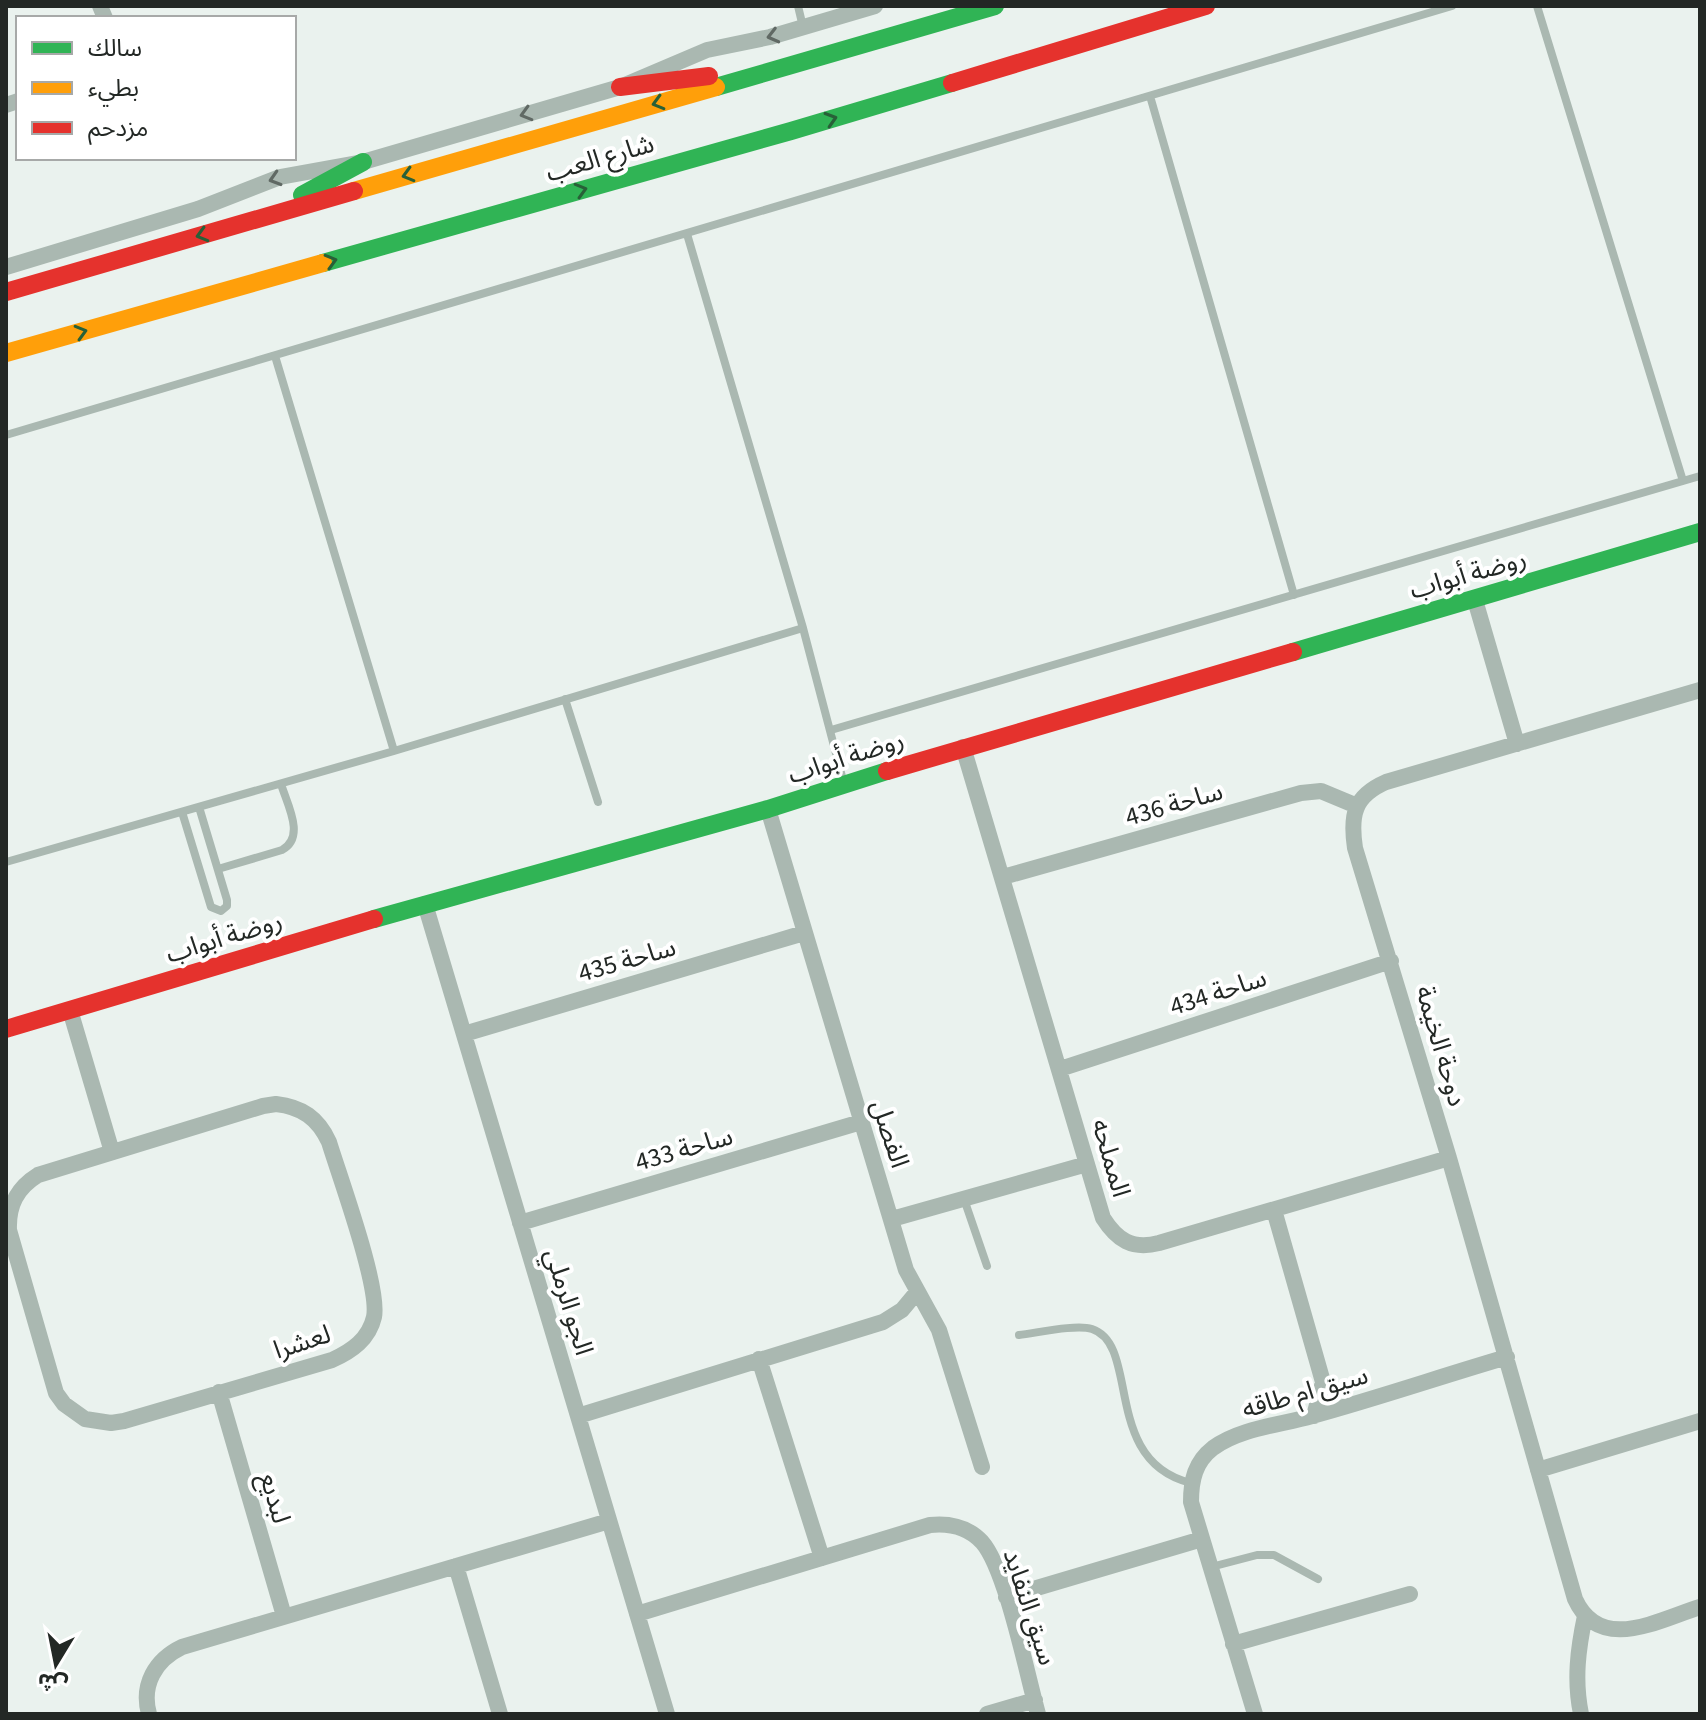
<svg xmlns="http://www.w3.org/2000/svg" width="1706" height="1720" font-family="'Source Sans 3','Noto Sans Arabic',sans-serif">
<style>
.lines{fill:none;stroke-linecap:round;stroke-linejoin:round}
.lane{stroke:#aab8b1;stroke-width:8}
.street{stroke:#aab8b1;stroke-width:16}
.fast{stroke:#30b455;stroke-width:18}
.slow{stroke:#ff9f0a;stroke-width:18}
.jam{stroke:#e5322d;stroke-width:18}
.oneway{stroke:#606964}
.oneway2{stroke:#286038}
.labels{text-anchor:middle;dominant-baseline:central;stroke-width:8;stroke-linejoin:round;paint-order:stroke}
.street-label{font-size:26px;fill:#232825;stroke:#fff}
</style>
<rect width="100%" height="100%" fill="#eaf2ee"/>
<g class="lines">
<!-- lane -->
<path class="lane" d="M798 6 803 27
M1537 6 1683 481
M1150 96 1294 595
M687 234 803 628 844 784
M275 356 394 751
M6 435 1452 6
M565 699 598 802
M831 730 1700 476
M182 812 211 907 221 911 227 906V900L199 807
M6 862 394 751 803 628
M218 869 282 850C306 837 287 804 281 784
M964 1199 987 1266
M1019 1335C1037 1333 1076 1324 1092 1329 1141 1345 1101 1461 1191 1483
M1211 1567 1257 1555H1274L1318 1579"/>
<!-- street -->
<path class="street" d="M100 6 105 18
M6 105 18 101
M6 267 198 209 280 177 363 162 620 87 707 50 770 37 875 6
M1475 600 1517 744
M1700 690 1386 782C1354 796 1350 815 1355 848L1449 1158 1575 1599C1600 1654 1658 1620 1700 1607
M963 747 1103 1218C1117 1240 1132 1250 1159 1243L1449 1158
M768 809 906 1270 939 1330 982 1467
M1003 877 1301 793 1321 791 1357 806
M425 904 667 1714
M70 1010 112 1152
M464 1034 804 933
M1060 1069 1391 961
M276 1104C302 1107 318 1118 329 1142 340 1178 380 1287 374 1317 369 1339 352 1351 332 1360L124 1421 111 1423 85 1419 64 1404 56 1393 9 1230C8 1205 17 1188 38 1175L263 1106Z
M1274 1210 1323 1382 1314 1416
M892 1219 1087 1164
M520 1223 861 1122
M759 1359 822 1558
M219 1392 284 1616
M578 1416 883 1322 902 1310 917 1292
M1538 1470 1700 1421
M456 1566 500 1714
M1006 1597 1202 1539
M637 1614 930 1525C949 1523 968 1527 982 1542 1006 1569 1027 1675 1038 1714
M1233 1644 1410 1594
M149 1714C141 1685 155 1660 182 1647L609 1521
M987 1714 1035 1700
M1255 1714 1191 1502C1191 1480 1195 1462 1213 1448 1240 1428 1281 1425 1312 1416 1378 1398 1442 1376 1507 1357
M1581 1714C1574 1680 1578 1649 1585 1616"/>
<!-- fast -->
<path class="fast" d="M716 87 995 6
M302 195 363 162
M323 263 791 131 952 83
M1293 652 1700 532
M374 919 768 809 887 771"/>
<!-- slow -->
<path class="slow" d="M354 191 716 87
M6 353 323 263"/>
<!-- jam -->
<path class="jam" d="M952 83 1206 6
M620 87 709 76
M6 292 354 191
M887 771 1293 652
M6 1029 374 919"/>
</g>
<!-- one-way arrows -->
<defs><path id="oneway-chevron" d="M-2-3.5L2.5 0L-2 3.5" fill="none" stroke-width="1.6" stroke-linecap="round" stroke-linejoin="round" transform="scale(2)"/></defs>
<g class="oneway">
<use href="#oneway-chevron" transform="translate(773 36) rotate(166)"/>
<use href="#oneway-chevron" transform="translate(526 114) rotate(164)"/>
<use href="#oneway-chevron" transform="translate(275 179) rotate(163)"/>
</g>
<g class="oneway2">
<use href="#oneway-chevron" transform="translate(658 103) rotate(164)"/>
<use href="#oneway-chevron" transform="translate(831 119) rotate(-17)"/>
<use href="#oneway-chevron" transform="translate(408 175) rotate(164)"/>
<use href="#oneway-chevron" transform="translate(581 190) rotate(-16)"/>
<use href="#oneway-chevron" transform="translate(202 235) rotate(164)"/>
<use href="#oneway-chevron" transform="translate(331 261) rotate(-16)"/>
<use href="#oneway-chevron" transform="translate(81 332) rotate(-16)"/>
</g>
<g class="labels">
<!-- street labels -->
<g class="street-label">
<text transform="translate(600 158) rotate(-16)">شارع العب</text>
<text transform="translate(1468 574) rotate(-16)">روضة أبواب</text>
<text transform="translate(846 757) rotate(-18)">روضة أبواب</text>
<text transform="translate(1174 804) rotate(-16)">ساحة 436</text>
<text transform="translate(224 937) rotate(-17)">روضة أبواب</text>
<text transform="translate(627 960) rotate(-16)">ساحة 435</text>
<text transform="translate(1218 992) rotate(-18)">ساحة 434</text>
<text transform="translate(1441 1046) rotate(74)">دوحة الخيمة</text>
<text transform="translate(890 1134) rotate(72)">الفصل</text>
<text transform="translate(684 1149) rotate(-16)">ساحة 433</text>
<text transform="translate(1111 1158) rotate(74)">المملحه</text>
<text transform="translate(569 1302) rotate(73)">الجو الرملي</text>
<text transform="translate(302 1342) rotate(-18)">لعشرا</text>
<text transform="translate(1305 1392) rotate(-16)">سيق ام طاقه</text>
<text transform="translate(275 1498) rotate(74)">لبديع</text>
<text transform="translate(1030 1607) rotate(72)">سيق النفايد</text>
</g>
</g>
<!-- border -->
<rect width="1706" height="1720" fill="none" stroke="#232825" stroke-width="16"/>
<!-- legend -->
<rect x="16" y="16" width="280" height="144" fill="#ffffff" stroke="#a7a9a8" stroke-width="2"/>
<rect x="32" y="42" width="40" height="12" fill="#30b455" stroke="#a7a9a8" stroke-width="2"/>
<text x="88" y="56" font-size="24" fill="#232825">سالك</text>
<rect x="32" y="82" width="40" height="12" fill="#ff9f0a" stroke="#a7a9a8" stroke-width="2"/>
<text x="88" y="96" font-size="24" fill="#232825">بطيء</text>
<rect x="32" y="122" width="40" height="12" fill="#e5322d" stroke="#a7a9a8" stroke-width="2"/>
<text x="88" y="136" font-size="24" fill="#232825">مزدحم</text>
<!-- north arrow -->
<g transform="translate(56 1664) rotate(190)" stroke="#ffffff" stroke-width="6" paint-order="stroke">
<path d="M0-6L14 30L0 20L-14 30Z" fill="#232825"/>
<text y="-12" font-size="22" font-weight="bold" text-anchor="middle" fill="#232825">ش</text>
</g>
</svg>
